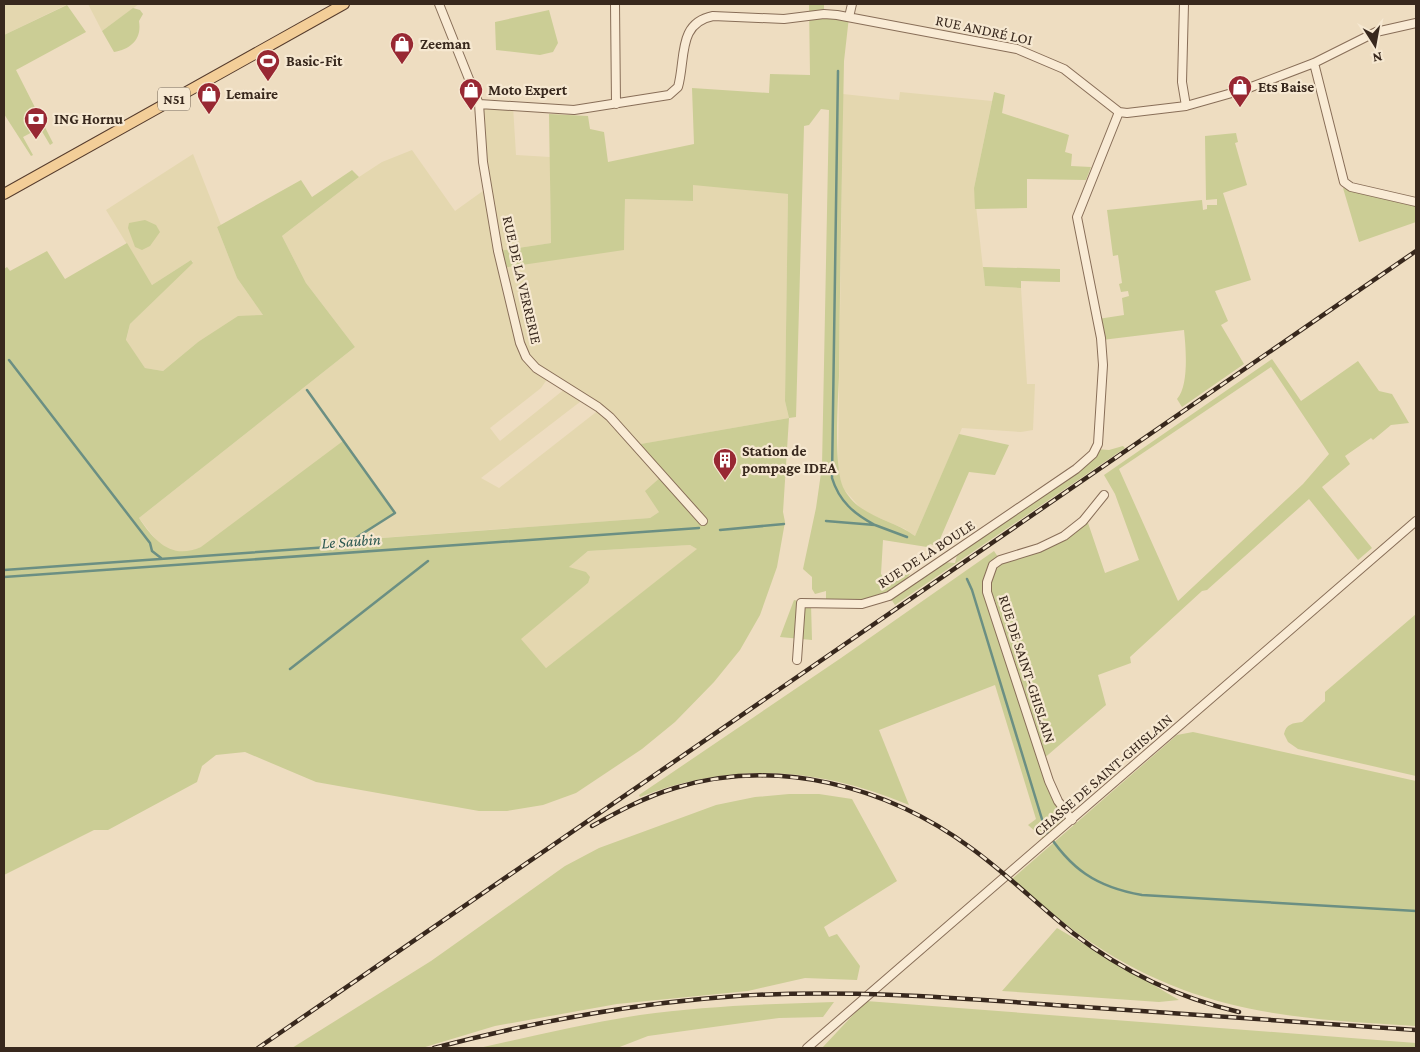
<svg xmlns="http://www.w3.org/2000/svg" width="1420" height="1052" font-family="'Crimson Pro',serif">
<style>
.farmland{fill:#e4d7af;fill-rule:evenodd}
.green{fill:#cbcd95;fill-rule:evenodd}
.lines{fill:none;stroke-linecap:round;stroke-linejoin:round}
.stream{stroke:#6b8f83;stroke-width:2.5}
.minor-casing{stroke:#886e58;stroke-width:10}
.major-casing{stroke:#563c2d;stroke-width:12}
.minor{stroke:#f9ebd5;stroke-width:8}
.major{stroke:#f3ce98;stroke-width:10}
.rail-casing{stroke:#38281d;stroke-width:4.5}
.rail{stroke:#f6e8d1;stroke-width:2.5;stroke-dasharray:8;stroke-linecap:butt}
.labels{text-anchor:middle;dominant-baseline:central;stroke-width:4.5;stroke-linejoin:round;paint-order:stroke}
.shield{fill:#f6e8d1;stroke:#716253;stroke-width:1}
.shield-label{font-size:14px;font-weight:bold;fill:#38281d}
.street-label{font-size:15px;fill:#38281d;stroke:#f6e8d1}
.poi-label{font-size:15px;font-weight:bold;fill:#38281d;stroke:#f6e8d1;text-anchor:start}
.water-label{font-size:16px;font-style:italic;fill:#2c5851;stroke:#f6e8d1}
</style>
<rect width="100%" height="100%" fill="#eeddc1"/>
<!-- farmland -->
<path class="farmland" d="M4 4H68L4 35Z
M88 4H139L102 31Z
M900 92 992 101 974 188 985 286 1021 288 1027 384H1035L1033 430 1021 432 962 428 915 536 905 529 863 511 842 487 838 468 843 94 899 100Z
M479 104 513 106 516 155 550 157 551 243 498 251 624 250 625 199 692 201 693 184 788 194 785 401 789 418 636 445 662 476 659 512 650 518 353 540 201 547 193 551 179 553 168 550 160 545 139 518 355 347 306 283 282 236 359 177 382 162 412 150 455 211 487 188ZM548 378 566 388 500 441 490 428 541 388ZM585 398 600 409 499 488 481 478Z
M193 154 221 225 217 227 237 278 263 315 198 342 163 371 145 368 126 341 130 324 193 262 191 260 152 285 106 210Z
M690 545 698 549 546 668 520 639 588 583 569 567 588 551Z"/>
<!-- green -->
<path class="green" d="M809 4H824V14L849 17 844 61C842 166 840 271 839 376 838 401 833 468 844 489 859 517 890 518 915 536L959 434 1009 445 995 475 969 472 937 546 930 544 927 547 883 540 881 574 885 579C894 575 900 568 910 574 892 601 856 601 826 602V591L815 594 812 589V577L803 569 816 508 822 466 829 110 821 109 809 125 804 126 796 417 789 418 783 512 785 522 777 567 760 615 740 650 714 682 675 722 642 749 576 793 543 805 507 811H479L316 782 245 752 216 755 202 766 197 782 108 830H94L4 875V269L7 267 10 271 47 251 65 279 127 243 152 285 191 260 193 263 130 324 126 340 145 368 163 371 198 342 238 316 263 315 237 278 217 227 301 180 312 197 352 170 359 177 282 236 306 283 355 347 139 518C155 542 172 560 201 547L343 441 395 513 355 540 650 518 659 512 645 491 662 476 635 445 789 418 785 401 788 194 693 185V201L625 199 624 250 502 268 498 251 551 243 549 114 588 116 590 129 604 132 608 162 694 144 692 88 769 93 770 74 810 75ZM690 545 697 549 546 668 521 639 588 583 590 577 586 572 569 567 588 551Z
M67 5 86 32 16 70 53 143 50 145 40 128 23 137 33 155 31 156 4 114V35Z
M133 8 140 10 143 14 139 21C142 39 131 49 114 52L102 31Z
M549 10 558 43 553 52 540 55 496 50 495 22Z
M994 92 1005 95 1002 113 1069 135 1065 152 1072 154 1071 166 1091 167 1086 180 1027 179V208L975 209 974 188Z
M1236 133 1238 142 1235 143 1247 185 1223 193 1251 280 1215 291 1228 321 1221 325 1244 364 1182 407 1177 399C1189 386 1186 349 1184 330L1102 340 1098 319 1124 315 1122 298 1129 296 1128 291 1121 292 1119 284 1122 283 1118 255 1113 256 1107 210 1202 200 1203 210 1207 209V205H1217V199L1206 200 1205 136Z
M1343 188 1416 205V222L1359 242Z
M145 220 156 225 160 232 150 246 142 250 135 247 128 228 129 223Z
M983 267 1060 269V282L1021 281V288L985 286Z
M1272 359 1301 401 1358 361 1379 391 1392 394 1409 423 1391 425 1373 440 1371 438 1345 456 1350 464 1322 487 1372 548 1358 560 1309 499 1207 590 1202 591 1130 657 1131 663 1098 675 1106 705 1042 760 1049 781 1072 820 1047 842 1028 825 1036 819 995 685 879 730 909 805C819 767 732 761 640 797L639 795 841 658 994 551 1000 560 1039 548 1086 517 1105 573 1139 560 1115 494 1104 475ZM1271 367 1329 454 1303 484 1178 601 1119 469Z
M1123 446 1125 448 895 605 889 596 943 562 955 563 957 555 1076 469 1096 449 1109 450Z
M794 600 811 604 812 640 780 637Z
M1416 614V776L1298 749 1288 742 1284 734C1286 724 1293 723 1302 722L1325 701V692Z
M1193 732 1416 781V1026C1294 1019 1197 1013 1092 943 1063 924 1038 901 1012 879L1177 735Z
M789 794H819L852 799 897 881 824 927 829 937 837 934 860 966 857 980 805 978 748 991 617 1004 495 1026 422 1048H292L431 961 565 866 599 848 716 805 755 797Z
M1057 928 1179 1000 1159 1002 1002 991Z
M866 1001 1416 1043V1048H822Z
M834 1002 823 1017 779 1018 648 1036 617 1048H479C533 1036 586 1023 640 1015 704 1006 770 1004 834 1002Z"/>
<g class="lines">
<!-- stream -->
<path class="stream" d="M838 71 832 478C839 501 854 514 875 525
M9 360 150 543 152 551 161 558
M826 521 875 525 907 537
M720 530 784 524
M4 570 343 546 395 513 307 390
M4 577 699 528
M967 579 972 590 1045 829C1070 869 1096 887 1142 895L1416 911
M290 669 428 561"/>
<!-- minor casing -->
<g class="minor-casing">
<path id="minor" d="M439 4 479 104 483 162 498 251 520 343 526 357 536 368 598 407 610 417 703 521
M615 4 616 104
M1184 4 1182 82 1186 106
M849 17 852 4
M1314 63 1344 182 1351 187 1416 202
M479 104 574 110 669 95 678 87C686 59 677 23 713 16L784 19 824 14 837 15 1017 49 1064 69 1119 112 1127 113 1186 106 1246 89 1314 63 1376 32 1416 23
M797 660 801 603 862 604 889 596 1076 469 1093 454 1098 444 1103 365 1101 338 1077 217 1119 112
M1072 820 1058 801 1049 781 987 592V582L993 565 1000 560 1039 548 1064 536 1083 521 1104 495
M807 1048 1416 521"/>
</g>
<!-- major casing -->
<g class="major-casing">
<path id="major" d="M4 194 344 4"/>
</g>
<!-- minor -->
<use href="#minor" class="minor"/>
<!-- major -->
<use href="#major" class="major"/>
<!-- rail casing -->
<g class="rail-casing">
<path id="rail" d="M592 826C619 811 645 797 675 788 777 757 887 786 971 848 1007 874 1038 905 1073 933 1122 971 1179 998 1239 1012
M258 1048 1416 251
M434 1048C533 1022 634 1003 737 996 848 989 959 998 1069 1006 1185 1014 1301 1022 1416 1030"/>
</g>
<!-- rail -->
<use href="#rail" class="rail"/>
</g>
<!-- icons -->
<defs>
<g id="shop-pin" transform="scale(1.25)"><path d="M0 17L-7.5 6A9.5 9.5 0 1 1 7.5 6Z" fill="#982833" stroke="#f6e8d1"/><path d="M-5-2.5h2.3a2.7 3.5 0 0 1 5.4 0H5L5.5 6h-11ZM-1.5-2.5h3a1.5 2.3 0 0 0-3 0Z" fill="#fff"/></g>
<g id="stadium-pin" transform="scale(1.25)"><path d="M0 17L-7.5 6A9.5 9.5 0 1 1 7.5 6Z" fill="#982833" stroke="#f6e8d1"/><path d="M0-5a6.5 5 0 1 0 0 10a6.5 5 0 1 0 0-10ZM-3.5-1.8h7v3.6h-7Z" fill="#fff"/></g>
<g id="bank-pin" transform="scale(1.25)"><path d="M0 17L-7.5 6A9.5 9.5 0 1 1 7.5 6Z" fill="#982833" stroke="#f6e8d1"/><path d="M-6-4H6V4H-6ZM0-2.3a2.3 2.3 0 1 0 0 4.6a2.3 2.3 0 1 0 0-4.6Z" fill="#fff"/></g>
<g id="building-pin" transform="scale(1.25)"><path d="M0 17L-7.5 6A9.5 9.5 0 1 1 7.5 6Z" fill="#982833" stroke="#f6e8d1"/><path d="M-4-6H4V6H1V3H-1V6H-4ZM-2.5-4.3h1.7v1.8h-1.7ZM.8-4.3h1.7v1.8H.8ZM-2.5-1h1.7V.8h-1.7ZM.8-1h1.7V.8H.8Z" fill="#fff"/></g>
</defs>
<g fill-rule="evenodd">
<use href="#shop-pin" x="402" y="44"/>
<use href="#stadium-pin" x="268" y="61"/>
<use href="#shop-pin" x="1240" y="87"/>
<use href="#shop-pin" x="471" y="90"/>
<use href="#shop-pin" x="209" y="94"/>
<use href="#bank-pin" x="36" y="119"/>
<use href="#building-pin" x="725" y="460"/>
</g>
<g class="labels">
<!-- shield labels -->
<rect class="shield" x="158" y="87.5" width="32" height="23" rx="4"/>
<g class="shield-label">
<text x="174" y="99">N51</text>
</g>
<!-- street labels -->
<g class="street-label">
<text transform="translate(984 30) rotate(12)">RUE ANDRÉ LOI</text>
<text transform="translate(522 280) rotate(77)">RUE DE LA VERRERIE</text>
<text transform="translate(926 554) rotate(-33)">RUE DE LA BOULE</text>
<text transform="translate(1027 669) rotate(72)">RUE DE SAINT-GHISLAIN</text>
<text transform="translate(1103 775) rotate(-41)">CHASSE DE SAINT-GHISLAIN</text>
</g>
<!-- poi labels -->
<g class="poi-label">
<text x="420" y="44">Zeeman</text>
<text x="286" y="61">Basic-Fit</text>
<text x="1258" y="87">Ets Baise</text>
<text x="488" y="90">Moto Expert</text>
<text x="226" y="94">Lemaire</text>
<text x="54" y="119">ING Hornu</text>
<text x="742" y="451">Station de<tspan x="742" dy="17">pompage IDEA</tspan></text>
</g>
<!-- water labels -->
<g class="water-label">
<text transform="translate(351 541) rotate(-4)">Le Saubin</text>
</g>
</g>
<!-- border -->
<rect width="1420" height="1052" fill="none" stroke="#38281d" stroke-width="10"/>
<!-- north arrow -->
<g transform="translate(1375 45) rotate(169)" stroke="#f6e8d1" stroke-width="4" paint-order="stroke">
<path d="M0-4L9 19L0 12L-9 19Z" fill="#38281d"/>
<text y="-8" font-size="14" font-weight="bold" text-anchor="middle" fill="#38281d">N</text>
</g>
</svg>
